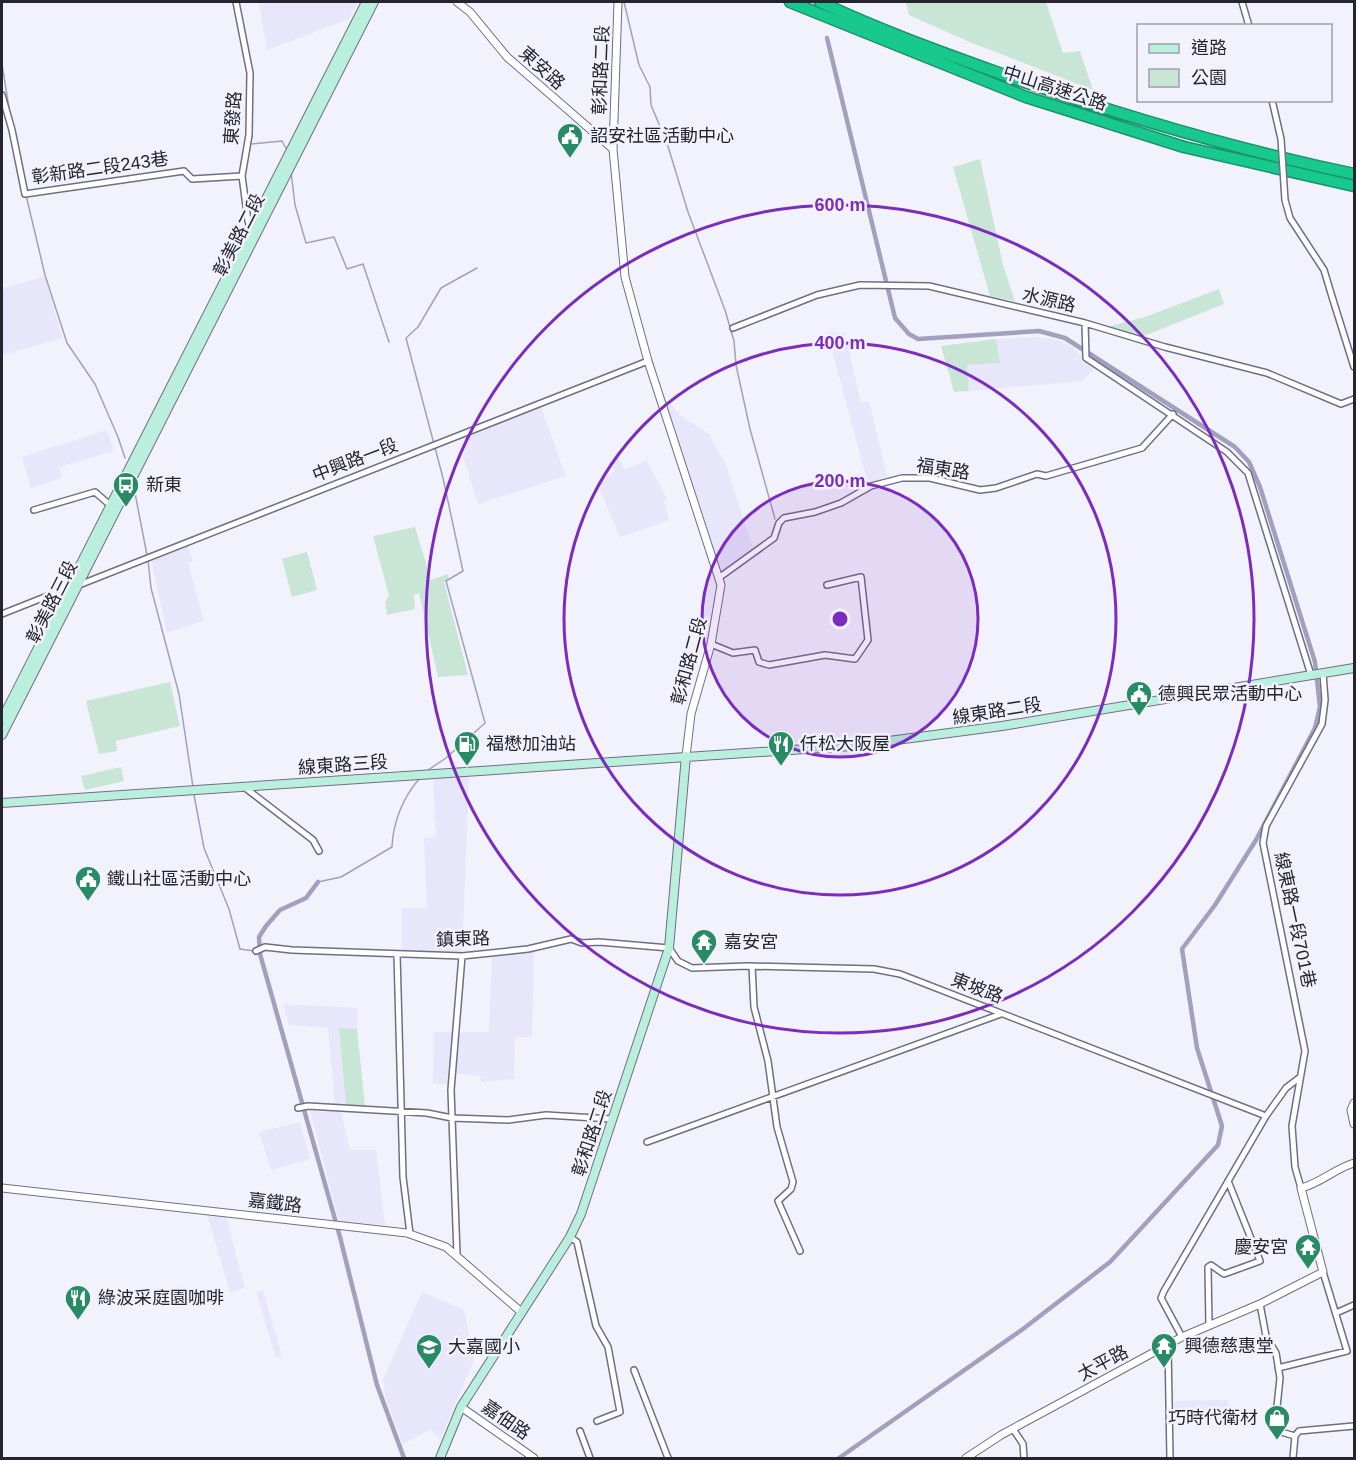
<svg xmlns="http://www.w3.org/2000/svg" width="1356" height="1460" font-family="Helvetica,'Noto Sans TC',sans-serif">
<style>
.built{fill:#e7e6fa}
.green{fill:#c9e5d6}
.lines{fill:none;stroke-linecap:round;stroke-linejoin:round}
.stream{stroke:#a2a0bc;stroke-width:1.5}
.canal{stroke:#a2a0bc;stroke-width:4.5}
.minor-casing{stroke:#706e85;stroke-width:8}
.tertiary-casing{stroke:#706e85;stroke-width:9}
.secondary-casing{stroke:#706e85;stroke-width:10}
.motorway-casing{stroke:#1d906d;stroke-width:13}
.minor{stroke:#fff;stroke-width:5}
.tertiary{stroke:#fff;stroke-width:7}
.secondary{stroke:#baefdd;stroke-width:8}
.motorway{stroke:#18c98e;stroke-width:10}
.minor-bridge-casing{stroke:#706e85;stroke-width:8;stroke-linecap:butt}
.minor-bridge{stroke:#fff;stroke-width:5}
.ring{fill:none;stroke:#7b2cbf;stroke-width:3}
.labels{text-anchor:middle;dominant-baseline:central;stroke-width:5;stroke-linejoin:round;paint-order:stroke}
.street-label{font-size:18px;fill:#26252f;stroke:#f2f2fd}
.poi-label{font-size:18px;fill:#26252f;stroke:#f2f2fd;text-anchor:start}
.centre{fill:#7b2cbf;stroke:#f2f2fd;stroke-width:3}
.ring-label{font-size:18px;text-anchor:middle;font-weight:bold;fill:#7b2cbf;stroke:#f2f2fd;stroke-width:5;stroke-linejoin:round;paint-order:stroke}
</style>
<rect width="100%" height="100%" fill="#f2f2fd"/>
<!-- built -->
<path class="built" d="M259 2H358L349 19 267 50Z
M45 276 62 338 2 355V289Z
M827 332 845 333 861 403 869 401 887 476 868 484Z
M1036 337 1060 341 1073 348 1094 369 1083 381 969 391 967 365 1000 363 996 339Z
M663 397 684 418 709 434 726 465 753 548 722 572Z
M541 407 566 476 478 504 464 459 465 436Z
M107 430 114 451 59 467 62 478 31 488 22 457Z
M619 458 624 469 647 461 667 499 664 500 669 520 620 537 597 483 615 471 608 463Z
M187 545 193 561 188 563 204 621 167 633 151 560Z
M469 776 462 954 402 953V908H427L424 838 436 837 433 779Z
M534 952 532 1037H515L514 1079 481 1082V1076L454 1073V1084H433L434 1032H489L492 957Z
M283 1004 358 1008 357 1029H339L346 1105 335 1104 328 1028 289 1025Z
M310 1111 341 1112 350 1150H376L385 1225 339 1221Z
M300 1122 310 1159 271 1170 259 1132Z
M207 1214 226 1216 245 1288 230 1292Z
M263 1290 282 1356 276 1358 256 1292Z
M422 1292 464 1310 474 1360 440 1440 431 1429 403 1444 386 1399 383 1380Z
M1228 1400 1229 1412 1174 1414V1401Z"/>
<!-- green -->
<path class="green" d="M906 2H1046L1063 53 1080 51 1093 90 972 43 909 15Z
M980 159 1003 265 1015 301 990 296 953 167Z
M1219 289 1224 304 1139 338 1102 328 1142 318Z
M996 339 1000 363 967 365 969 391 954 392 941 346Z
M949 458 953 477 936 473 934 464Z
M415 527 431 580 448 574 449 579 444 582 468 675 438 677 419 593 414 595 415 609 387 615 385 602 389 596 373 536Z
M307 552 317 590 292 597 282 559Z
M170 682 180 726 116 741 117 751 99 754 86 701Z
M121 767 124 781 85 790 81 776Z
M339 1028 357 1029 365 1106 346 1105Z"/>
<g class="lines">
<!-- stream -->
<path class="stream" d="M624 2 639 65 650 87 651 105 667 143 688 212 725 310 734 341 736 365 750 429 775 519
M2 64 10 114
M252 144 282 141 287 150
M291 172 295 205 306 243 334 237 347 269 363 264 389 342
M26 195 45 275 67 343 95 384 118 437 125 458
M134 488 147 555
M148 560 151 588 179 694 193 787
M428 770 446 758 485 723 446 581 463 571 443 478 406 338 418 327 441 288 477 268
M194 795 204 848 229 909 240 949 254 951
M318 882 341 877 392 847C393 822 403 797 420 778"/>
<!-- canal -->
<path class="canal" d="M827 38 895 318 909 334 918 339 1039 331 1065 338 1235 447 1249 462 1260 487 1315 662 1320 707 1315 728 1256 840 1215 905 1182 949 1197 1048 1222 1126 1218 1145 1110 1262 1023 1329 839 1458
M318 882 306 898 280 910 266 926 259 937 260 954 340 1237 377 1385 404 1458"/>
<!-- minor casing -->
<g class="minor-casing">
<path id="minor" d="M236 2 250 73 249 135 242 176 248 221 251 229
M1242 2 1249 26
M2 95 12 130 25 194 184 171 192 179 242 176
M1333 300 1354 367
M1085 323 1086 358 1227 452 1248 473 1311 675
M733 328 817 295 860 285 929 286 1085 323 1165 347 1267 373 1341 404 1354 399
M34 510 95 492 110 505
M720 577 774 538 779 523 784 518 815 512 841 503 871 486 902 478H930L980 490 996 488 1037 474 1046 476 1142 448 1173 414
M79 585 648 361
M2 614 70 587
M711 644 733 653 755 650 759 662 769 665 825 655 855 659 868 640 861 577 827 585
M244 787 313 840 319 851
M256 951 265 947 292 950 462 956 528 949 571 939 582 943 599 942 669 948 678 961 692 968 747 966 874 969 900 974 1266 1116
M397 954 403 1177 410 1234
M752 966 754 1007 768 1061 777 1127 793 1182 791 1189 778 1201 800 1251
M298 1108 308 1106 427 1113 452 1118 508 1120 546 1115 612 1119
M647 1142 1001 1014
M1301 1188 1295 1167 1292 1126 1305 1051 1263 843 1266 826 1322 724 1325 700 1323 673
M570 1237 577 1242 596 1326 608 1347 620 1412 597 1421
M457 1255 451 1090 462 956
M1260 1304 1266 1336 1276 1353 1280 1378 1275 1426 1281 1432 1295 1436 1293 1458
M1336 1313 1354 1305
M1209 1326 1208 1267 1211 1265 1224 1274 1260 1261 1228 1181
M1182 1337 1161 1298 1164 1291 1266 1116 1286 1088 1299 1078
M1168 1345 1170 1458
M1278 1368 1347 1351 1323 1272
M634 1370 668 1458
M1013 1429 1023 1444 1024 1458
M580 1431 590 1458
M1295 1436 1299 1431 1354 1426"/>
</g>
<!-- tertiary casing -->
<g class="tertiary-casing">
<path id="tertiary" d="M457 2 470 12 507 57 613 149
M618 2 613 149 625 277 648 361 721 585 711 644 691 714 686 756
M1354 1103 1351 1110 1354 1124
M2 1188 407 1233 446 1247 520 1311
M461 1407 534 1458
M966 1458 1001 1435 1182 1337 1260 1304 1323 1272 1301 1188C1321 1183 1334 1169 1354 1163"/>
</g>
<!-- secondary casing -->
<g class="secondary-casing">
<path id="secondary" d="M2 719 366 2
M2 735 374 2
M2 803 851 746 1002 726 1354 668
M440 1458 461 1407 570 1237 581 1214 669 948 686 756"/>
</g>
<!-- motorway casing -->
<g class="motorway-casing">
<path id="motorway" d="M790 2 1026 97 1184 147 1354 186
M820 2C881 31 946 54 1010 77 1123 116 1237 150 1354 174"/>
</g>
<!-- minor -->
<use href="#minor" class="minor"/>
<!-- tertiary -->
<use href="#tertiary" class="tertiary"/>
<!-- secondary -->
<use href="#secondary" class="secondary"/>
<!-- motorway -->
<use href="#motorway" class="motorway"/>
<!-- minor-bridge casing -->
<g class="minor-bridge-casing">
<path id="minor-bridge" d="M1272 100 1281 139 1285 200 1290 218 1324 270 1333 300"/>
</g>
<!-- minor-bridge -->
<use href="#minor-bridge" class="minor-bridge"/>
</g>
<!-- distance rings -->
<circle cx="840" cy="619" r="138" fill="#7b2cbf" fill-opacity=".12"/>
<g class="ring">
<circle cx="840" cy="619" r="138"/>
<circle cx="840" cy="619" r="276"/>
<circle cx="840" cy="619" r="414"/>
</g>
<!-- icons -->
<defs>
<g id="civic-pin" transform="scale(1.35)"><path d="M0 17L-7.5 6A9.5 9.5 0 1 1 7.5 6Z" fill="#298b65" stroke="#f2f2fd"/><path d="M-.6-6.5H3V-4.5H.6V-3L4-1V1h2V6H-6V1h2V-1L-.6-3ZM-1.2 2.5V6h2.4V2.5Z" fill="#fff"/></g>
<g id="bus-pin" transform="scale(1.35)"><path d="M0 17L-7.5 6A9.5 9.5 0 1 1 7.5 6Z" fill="#298b65" stroke="#f2f2fd"/><path d="M-5-6H5V4H4V6H2V4H-2V6H-4V4H-5ZM-3.5-4V0h7V-4ZM-3.5 1.2v1.5H-2V1.2ZM2 1.2v1.5H3.5V1.2Z" fill="#fff"/></g>
<g id="fuel-pin" transform="scale(1.35)"><path d="M0 17L-7.5 6A9.5 9.5 0 1 1 7.5 6Z" fill="#298b65" stroke="#f2f2fd"/><path d="M-5.5-6h7V0h2V4h1.3V-2.5L3-4.5l.8-.8L6-3V5H2.5V1h-1V6h-7ZM-4.2-4.7v3.2H.2V-4.7Z" fill="#fff"/></g>
<g id="restaurant-pin" transform="scale(1.35)"><path d="M0 17L-7.5 6A9.5 9.5 0 1 1 7.5 6Z" fill="#298b65" stroke="#f2f2fd"/><path d="M-5-6h1v4h1v-4h1v4h1v-4h1v5L-1.5 .5V6h-2V.5L-5-1ZM5-6V6H3V1.5H1.5Q1.5-4 5-6Z" fill="#fff"/></g>
<g id="temple-pin" transform="scale(1.35)"><path d="M0 17L-7.5 6A9.5 9.5 0 1 1 7.5 6Z" fill="#298b65" stroke="#f2f2fd"/><path d="M0-6L5-2H3V0L6.5 2.5H4V6H1.5V3h-3V6H-4V2.5H-6.5L-3 0V-2H-5Z" fill="#fff"/></g>
<g id="school-pin" transform="scale(1.35)"><path d="M0 17L-7.5 6A9.5 9.5 0 1 1 7.5 6Z" fill="#298b65" stroke="#f2f2fd"/><path d="M0-5L7-2L0 1L-7-2ZM-4 1L0 2.5L4 1V4Q0 6-4 4Z" fill="#fff"/></g>
<g id="shop-pin" transform="scale(1.35)"><path d="M0 17L-7.5 6A9.5 9.5 0 1 1 7.5 6Z" fill="#298b65" stroke="#f2f2fd"/><path d="M-5-2.5h2.3a2.7 3.5 0 0 1 5.4 0H5L5.5 6h-11ZM-1.5-2.5h3a1.5 2.3 0 0 0-3 0Z" fill="#fff"/></g>
</defs>
<g fill-rule="evenodd">
<use href="#civic-pin" x="570" y="136"/>
<use href="#bus-pin" x="126" y="485"/>
<use href="#civic-pin" x="1139" y="694"/>
<use href="#fuel-pin" x="467" y="744"/>
<use href="#restaurant-pin" x="781" y="744"/>
<use href="#civic-pin" x="88" y="879"/>
<use href="#temple-pin" x="704" y="942"/>
<use href="#temple-pin" x="1308" y="1247"/>
<use href="#restaurant-pin" x="78" y="1298"/>
<use href="#temple-pin" x="1164" y="1346"/>
<use href="#school-pin" x="429" y="1347"/>
<use href="#shop-pin" x="1277" y="1418"/>
</g>
<g class="labels">
<!-- street labels -->
<g class="street-label">
<text transform="translate(542 68) rotate(42)">東安路</text>
<text transform="translate(601 70) rotate(-88)">彰和路二段</text>
<text transform="translate(1055 88) rotate(18)">中山高速公路</text>
<text transform="translate(233 118) rotate(-86)">東發路</text>
<text transform="translate(100 168) rotate(-8)">彰新路二段243巷</text>
<text transform="translate(239 235) rotate(-63)">彰美路二段</text>
<text transform="translate(1049 300) rotate(13)">水源路</text>
<text transform="translate(355 460) rotate(-21)">中興路一段</text>
<text transform="translate(943 469) rotate(9)">福東路</text>
<text transform="translate(52 602) rotate(-63)">彰美路三段</text>
<text transform="translate(689 661) rotate(-75)">彰和路二段</text>
<text transform="translate(997 711) rotate(-9)">線東路二段</text>
<text transform="translate(343 765) rotate(-4)">線東路三段</text>
<text transform="translate(1295 920) rotate(78)">線東路一段701巷</text>
<text transform="translate(463 939) rotate(-2)">鎮東路</text>
<text transform="translate(977 988) rotate(21)">東坡路</text>
<text transform="translate(592 1133) rotate(-72)">彰和路二段</text>
<text transform="translate(275 1203) rotate(7)">嘉鐵路</text>
<text transform="translate(1103 1363) rotate(-28)">太平路</text>
<text transform="translate(506 1420) rotate(35)">嘉佃路</text>
</g>
<!-- poi labels -->
<g class="poi-label">
<text x="590" y="136">詔安社區活動中心</text>
<text x="146" y="485">新東</text>
<text x="1158" y="694">德興民眾活動中心</text>
<text x="486" y="744">福懋加油站</text>
<text x="800" y="744">仟松大阪屋</text>
<text x="107" y="879">鐵山社區活動中心</text>
<text x="724" y="942">嘉安宮</text>
<text x="1288" y="1247" text-anchor="end">慶安宮</text>
<text x="98" y="1298">綠波采庭園咖啡</text>
<text x="1184" y="1346">興德慈惠堂</text>
<text x="448" y="1347">大嘉國小</text>
<text x="1258" y="1418" text-anchor="end">巧時代衛材</text>
</g>
</g>
<circle cx="840" cy="619" r="9" class="centre"/>
<g class="ring-label">
<text x="840" y="211">600 m</text>
<text x="840" y="349">400 m</text>
<text x="840" y="487">200 m</text>
</g>
<!-- border -->
<rect width="1356" height="1460" fill="none" stroke="#26252f" stroke-width="6"/>
<!-- legend -->
<rect x="1137" y="24" width="195" height="78" fill="#f2f2fd" stroke="#a0a0ab" stroke-width="1.5"/>
<rect x="1149" y="44" width="30" height="9" fill="#baefdd" stroke="#a0a0ab" stroke-width="1.5"/>
<text x="1191" y="54" font-size="18" fill="#26252f">道路</text>
<rect x="1149" y="69" width="30" height="18" fill="#c9e5d6" stroke="#a0a0ab" stroke-width="1.5"/>
<text x="1191" y="84" font-size="18" fill="#26252f">公園</text>
</svg>
